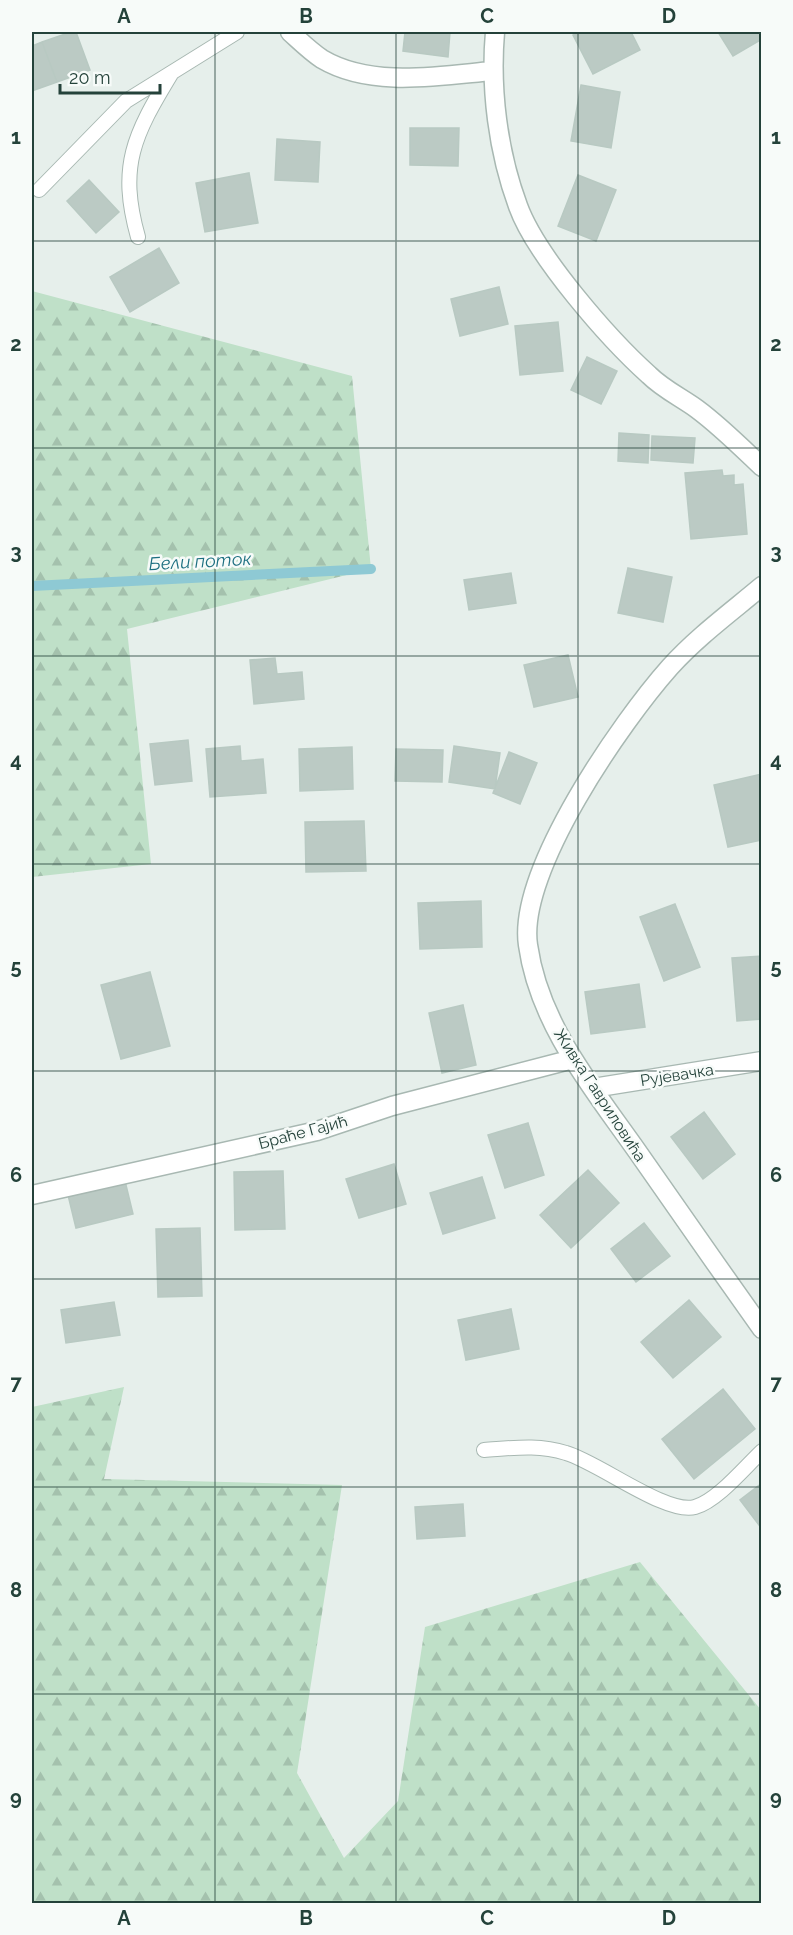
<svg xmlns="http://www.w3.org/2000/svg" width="793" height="1935" font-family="Raleway,sans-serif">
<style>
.forest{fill:url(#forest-firs)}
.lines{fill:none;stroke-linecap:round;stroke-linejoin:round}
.stream{stroke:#8ec9d4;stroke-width:10}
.building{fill:#bbcac4;stroke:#b8c9c2;stroke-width:1.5}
.lane-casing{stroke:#a8b8b2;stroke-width:16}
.street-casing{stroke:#a8b8b2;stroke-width:21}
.lane{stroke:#fff;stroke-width:14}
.street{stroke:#fff;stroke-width:18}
.grid{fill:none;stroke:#24423a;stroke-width:1.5;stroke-opacity:0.55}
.labels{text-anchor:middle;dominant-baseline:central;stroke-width:5;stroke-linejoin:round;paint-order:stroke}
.street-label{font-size:16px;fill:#24423a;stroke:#f7fbf9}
.water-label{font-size:18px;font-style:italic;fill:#1c6f80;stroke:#f7fbf9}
.neatline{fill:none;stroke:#24423a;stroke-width:2}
.grid-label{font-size:20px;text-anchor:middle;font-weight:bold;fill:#24423a}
</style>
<defs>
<pattern id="forest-firs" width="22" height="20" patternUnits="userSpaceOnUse" patternTransform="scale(1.5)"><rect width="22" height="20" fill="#bfe0c8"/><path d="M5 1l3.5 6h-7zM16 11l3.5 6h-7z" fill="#a4c1ad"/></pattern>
</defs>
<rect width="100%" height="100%" fill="#e6efeb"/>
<!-- forest -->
<path class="forest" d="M32 291 352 376 371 569 127 629 151 864 32 877Z
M124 1387 104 1479 342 1485 297 1773 344 1858 398 1801 425 1627 640 1562 761 1710V1903H32V1407Z"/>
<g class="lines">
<!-- stream -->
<path class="stream" d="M32 586 371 569"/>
</g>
<!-- building -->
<path class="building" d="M71 32H76L90 70 57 82 42 42Z
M405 32H450L448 57 403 51Z
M580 32H631L640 50 593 74 573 35Z
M718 32H762V39L733 56Z
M42 42 57 82 32 91V46Z
M581 85 620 92 611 148 571 141Z
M410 128H459L458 166 410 165Z
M277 139 320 142 318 182 275 180Z
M249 173 258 223 205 232 196 183Z
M578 175 616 190 596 241 558 226Z
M89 180 119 212 96 233 67 201Z
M159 248 179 283 130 312 110 277Z
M499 287 508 324 460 336 451 299Z
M558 322 563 371 520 375 515 326Z
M587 357 617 371 601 404 571 390Z
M619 433 649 435 648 463 618 461Z
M652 436 695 438 693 463 651 460Z
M722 470 723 476 734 475V485L743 484 747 534 691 539 685 473Z
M628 568 672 577 663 622 618 613Z
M511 573 516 603 469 610 464 580Z
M568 655 578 697 534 707 524 665Z
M275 658 277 674 302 672 304 699 254 704 250 660Z
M188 740 192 781 155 785 150 744Z
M240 746 241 761 263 759 266 793 210 797 206 749Z
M454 746 500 753 495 789 449 782Z
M352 747 353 789 300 791 299 749Z
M396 749 443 750 442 782 395 781Z
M509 752 537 763 520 804 493 793Z
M762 774V840L728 847 714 785Z
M364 821 366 871 306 872 305 822Z
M481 901 482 947 420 949 418 903Z
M675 904 700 967 664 981 640 917Z
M762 956V1019L737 1021 732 958Z
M150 972 170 1046 121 1059 101 985Z
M639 984 645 1027 591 1034 585 992Z
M463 1005 476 1065 442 1073 429 1013Z
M704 1112 735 1154 703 1179 671 1137Z
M528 1123 544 1175 505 1188 488 1135Z
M394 1164 406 1204 359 1218 346 1179Z
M588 1170 619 1203 571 1248 540 1215Z
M283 1171 285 1229 235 1230 234 1172Z
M482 1177 495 1218 443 1234 430 1193Z
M125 1181 133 1214 76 1228 68 1195Z
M644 1223 670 1256 636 1282 611 1249Z
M200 1228 202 1296 158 1297 156 1229Z
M689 1300 721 1337 673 1378 641 1342Z
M114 1302 120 1335 66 1343 61 1310Z
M511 1309 519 1349 466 1360 458 1320Z
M723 1389 755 1429 694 1479 662 1439Z
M762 1483V1529L740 1500Z
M463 1504 465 1536 417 1539 415 1507Z"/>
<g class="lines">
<!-- lane casing -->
<g class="lane-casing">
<path id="lane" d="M39 190 126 101 237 32
M138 237C118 166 134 135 171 74
M484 1450C513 1448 538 1444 566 1453 598 1462 666 1515 695 1507 717 1501 745 1467 762 1451"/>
</g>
<!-- street casing -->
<g class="street-casing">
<path id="street" d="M290 32C300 41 310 51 322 59 371 88 438 76 492 71
M495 32C490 89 498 152 518 206 536 256 609 339 649 375 663 389 682 398 697 409 720 426 741 447 762 467
M762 586C731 612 697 637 670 667 622 721 517 871 528 945 539 1024 592 1087 637 1151 678 1210 720 1270 762 1329
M593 1088 762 1061
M32 1195 317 1131 392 1106 573 1059"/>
</g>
<!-- lane -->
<use href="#lane" class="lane"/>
<!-- street -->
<use href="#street" class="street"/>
</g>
<!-- grid -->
<path class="grid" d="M215 32V1904M396 32V1904M578 32V1904M32 241H762M32 448H762M32 656H762M32 864H762M32 1071H762M32 1279H762M32 1487H762M32 1694H762"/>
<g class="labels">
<!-- street labels -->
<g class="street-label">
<text transform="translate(677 1075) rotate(-9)">Рујевачка</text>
<text transform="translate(600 1095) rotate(57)">Живка Гавриловића</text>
<text transform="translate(303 1132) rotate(-15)">Браће Гајић</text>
</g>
<!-- water labels -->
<g class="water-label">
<text transform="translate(200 561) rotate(-3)">Бели поток</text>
</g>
</g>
<!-- border -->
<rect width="793" height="1935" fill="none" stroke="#f7fbf9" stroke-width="66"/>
<!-- scale -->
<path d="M60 84v9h100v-9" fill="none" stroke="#24423a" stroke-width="3"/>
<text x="69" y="84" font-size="18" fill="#24423a" stroke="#f7fbf9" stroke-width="4.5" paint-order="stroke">20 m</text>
<rect x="33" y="33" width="727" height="1869" class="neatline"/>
<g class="grid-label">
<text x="124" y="23">A</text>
<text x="306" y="23">B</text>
<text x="487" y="23">C</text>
<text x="669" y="23">D</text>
<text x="16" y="144">1</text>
<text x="776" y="144">1</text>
<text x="16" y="351">2</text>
<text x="776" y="351">2</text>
<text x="16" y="559">3</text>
<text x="776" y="559">3</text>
<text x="16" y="767">4</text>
<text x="776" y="767">4</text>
<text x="16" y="974">5</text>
<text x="776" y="974">5</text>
<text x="16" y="1182">6</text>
<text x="776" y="1182">6</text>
<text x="16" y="1390">7</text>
<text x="776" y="1390">7</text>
<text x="16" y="1597">8</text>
<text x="776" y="1597">8</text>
<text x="16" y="1805">9</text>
<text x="776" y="1805">9</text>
<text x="124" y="1925">A</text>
<text x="306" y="1925">B</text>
<text x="487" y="1925">C</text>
<text x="669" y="1925">D</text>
</g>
</svg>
